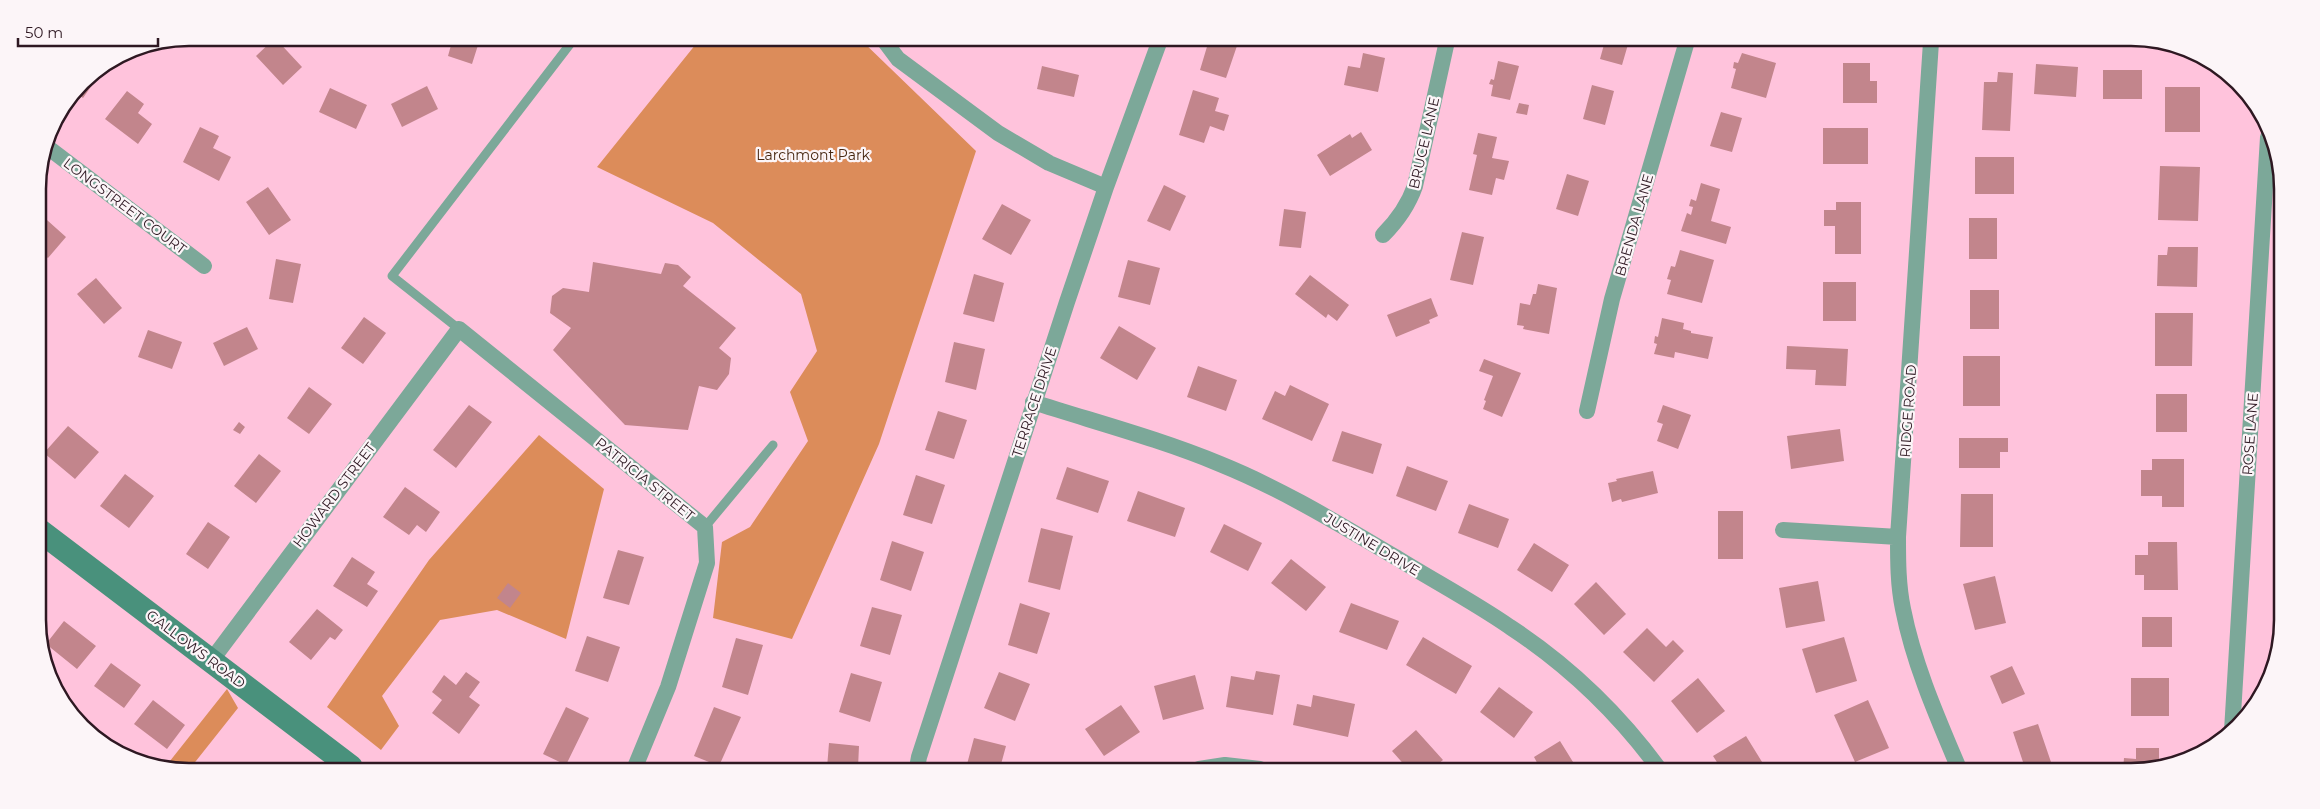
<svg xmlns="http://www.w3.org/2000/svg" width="2320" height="809" font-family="Montserrat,sans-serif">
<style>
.forest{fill:#dc8c5a}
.building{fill:#c2858c}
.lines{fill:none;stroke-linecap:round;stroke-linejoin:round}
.service{stroke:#7ca899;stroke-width:9}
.minor{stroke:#7ca899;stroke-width:16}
.secondary{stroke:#49917c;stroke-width:24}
.labels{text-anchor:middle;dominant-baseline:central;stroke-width:4.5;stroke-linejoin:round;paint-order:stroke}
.street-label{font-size:14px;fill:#2e1822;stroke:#fcf5f8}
.park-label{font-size:14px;fill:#462610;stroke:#fcf5f8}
.rim{fill:none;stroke:#2e1822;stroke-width:2.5}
</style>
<rect width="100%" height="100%" fill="#ffc3dc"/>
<!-- forest -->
<path class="forest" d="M700 39H860L976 151 879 444 792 639 713 618 722 542 750 527 808 441 790 392 817 351 801 294 713 223 597 167Z
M539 435 604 489 566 639 497 610 440 620 382 696 399 726 381 750 327 707 429 560Z
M227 689 238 708 192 766H166Z"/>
<!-- building -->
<path class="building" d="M275 38 302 67 283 85 256 56Z
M453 38H493L491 46 479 42 472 64 448 56Z
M1209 40H1239L1226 78 1200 70Z
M1605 41H1629L1622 65 1600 59Z
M1363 53 1385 58 1378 92 1344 85 1348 66 1360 68Z
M1742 53 1776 63 1766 98 1731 88 1736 69 1733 68 1734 62 1738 63Z
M1498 61 1519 66 1510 100 1491 96 1493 85 1489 84 1491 79 1494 80Z
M1843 63H1870V81H1877V103H1843Z
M2036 64 2078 67 2076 97 2034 94Z
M1042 66 1079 75 1074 97 1037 89Z
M2103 70H2142V99H2103Z
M1998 72 2013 73 2010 131 1982 130 1984 82H1997Z
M93 75 97 78 83 98 75 92 82 82Z
M1592 85 1614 91 1605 125 1583 119Z
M427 86 438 109 402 127 391 104Z
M2165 87H2200V132H2165Z
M330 88 367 105 356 129 319 112Z
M1193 90 1219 98 1215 111 1229 115 1224 131 1210 126 1204 143 1179 135Z
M127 91 144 104 138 113 152 124 138 144 105 119Z
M1519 103 1529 105 1527 115 1516 113Z
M1721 112 1742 118 1732 152 1710 146Z
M200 127 219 136 213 148 231 157 219 181 183 162Z
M1823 128H1868V164H1823Z
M1361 132 1372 150 1330 176 1317 155 1350 134 1352 138Z
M1478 133 1497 137 1492 158 1509 161 1504 180 1496 178 1492 195 1469 190 1477 155 1473 154Z
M1975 157H2014V194H1975Z
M2160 166 2200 167 2198 221 2158 220Z
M1567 174 1589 181 1578 216 1556 209Z
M1701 183 1720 189 1711 221 1731 227 1726 244 1681 231 1687 213 1691 215 1693 207 1689 206 1691 199 1696 201Z
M1164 185 1186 196 1170 231 1147 221Z
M268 187 291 220 269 235 246 202Z
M1836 202H1861V254H1835V226H1824V210H1836Z
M1002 204 1031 220 1011 255 982 239Z
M1284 209 1306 212 1301 248 1279 246Z
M38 212 66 237 48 258 38 250Z
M1969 218H1997V259H1969Z
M1462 232 1484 237 1473 285 1450 280Z
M2168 247H2198L2197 287 2157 286 2158 255H2167Z
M1680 250 1714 260 1702 303 1667 294 1671 280 1667 279 1671 266 1675 267Z
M276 259 301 264 293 303 269 299Z
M1128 260 1160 268 1150 305 1118 297Z
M593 262 661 274 665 263 678 265 691 277 683 286 736 328 719 348 731 358 729 374 717 390 699 386 688 430 625 425 553 350 571 328 550 313 552 296 563 288 589 292Z
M974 274 1004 283 994 322 963 314Z
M1310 275 1349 305 1337 321 1328 314 1326 318 1295 294Z
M96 278 122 308 104 324 77 294Z
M1823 282H1856V321H1823Z
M1538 284 1557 288 1549 334 1523 329 1524 326 1517 325 1520 303 1530 305 1533 294H1536Z
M1970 290H1999V329H1970Z
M1431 298 1438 316 1429 320 1430 323 1396 337 1387 315Z
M2155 313H2193L2192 366H2155Z
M364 317 386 333 363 364 341 348Z
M1662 318 1684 323 1683 329 1691 331V333L1713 337 1708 359 1675 352 1674 358 1654 354 1657 344 1654 343 1655 336 1658 337Z
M1119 326 1156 348 1137 380 1100 358Z
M247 327 258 349 224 366 213 343Z
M148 330 182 342 172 369 138 357Z
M954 342 985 349 976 390 945 382Z
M1787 346 1848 349 1846 386 1815 385 1816 370 1786 369Z
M1963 356H2000V406H1963Z
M1484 359 1521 373 1502 417 1483 409 1486 401 1484 400 1493 376 1479 371Z
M1198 366 1237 380 1226 411 1187 397Z
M1290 385 1329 404 1312 441 1262 419 1275 391 1285 396Z
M309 387 332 404 309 434 287 418Z
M2156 394H2187V432H2156Z
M469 405 492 422 456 468 433 450Z
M1663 405 1691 415 1678 449 1657 441 1663 424 1657 422Z
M938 411 967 420 954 459 925 450Z
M239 422 245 427 240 434 233 430Z
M68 426 99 452 75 479 44 453Z
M1840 429 1844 461 1791 469 1787 436Z
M1342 431 1382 444 1373 474 1332 461Z
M1959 438H2008V452H2000V468H1959Z
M259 454 281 471 256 503 234 486Z
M2152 459H2184V507H2162V496H2141V470H2152Z
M1407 466 1448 481 1436 511 1396 496Z
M1067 467 1109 481 1098 513 1056 499Z
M1653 471 1658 493 1622 502 1621 499 1612 502 1608 483 1617 481 1616 479Z
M125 474 154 496 129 528 100 506Z
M916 475 945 485 932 524 903 515Z
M405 487 440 512 426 532 417 525 409 535 383 517Z
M1138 491 1185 508 1175 537 1127 521Z
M1961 494H1993V547H1960Z
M1469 504 1509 519 1498 548 1458 533Z
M1718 511H1743V559H1718Z
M208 522 230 537 208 569 186 554Z
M1224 524 1262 543 1248 571 1210 552Z
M1041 528 1073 536 1060 590 1028 582Z
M892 541 924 552 911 591 880 580Z
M2148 542H2177L2178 590H2144V575H2135V555H2148Z
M1534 543 1569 565 1552 592 1517 570Z
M618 550 644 557 629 605 603 598Z
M352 557 375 572 367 584 378 591 367 607 333 586Z
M1291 559 1326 587 1306 611 1271 583Z
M1995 576 2006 623 1975 630 1963 584Z
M1818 581 1825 621 1786 628 1779 588Z
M1596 582 1626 614 1604 635 1574 604Z
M508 583 521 593 510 608 497 598Z
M1020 603 1050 613 1037 654 1008 645Z
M1351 603 1399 621 1387 650 1339 632Z
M872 607 902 615 890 655 860 646Z
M317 609 343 630 335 640 330 637 311 660 289 642Z
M2142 617H2172V647H2142Z
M64 621 96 646 77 669 46 644Z
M1647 628 1666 647 1673 640 1684 651 1654 682 1623 652Z
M587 636 620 647 608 682 575 671Z
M1423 637 1472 666 1456 694 1406 665Z
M1844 637 1857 681 1816 693 1802 649Z
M736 638 763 645 748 695 722 687Z
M111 663 141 685 124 708 94 686Z
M2012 666 2025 694 2002 704 1990 676Z
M1256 671 1280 675 1273 715 1226 707 1231 676 1254 680Z
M466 672 480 682 469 697 480 705 459 734 432 713 442 700 432 692 444 675 456 685Z
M999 672 1030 684 1015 721 984 708Z
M851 673 882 682 870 722 839 712Z
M1195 675 1204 709 1163 720 1154 686Z
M1698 678 1725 711 1697 733 1671 701Z
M2131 678H2169V716H2131Z
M1499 687 1533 712 1514 738 1480 712Z
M1313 695 1355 704 1348 737 1293 725 1297 704 1311 707Z
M153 700 185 725 167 749 134 724Z
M1868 700 1889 748 1855 762 1834 715Z
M1121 705 1140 732 1104 756 1085 729Z
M566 707 589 718 566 765 543 754Z
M714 707 741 717 719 766 694 756Z
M2038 724 2052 765 2033 771H2026L2013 732Z
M1416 730 1443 760 1432 769H1408L1392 751Z
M1746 736 1767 770H1722L1713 756Z
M974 738 1006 746 1000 768H966Z
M1560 741 1578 770H1541L1534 757Z
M829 743 859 746 858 768H827Z
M2136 748H2159V767L2140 771H2123L2124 758 2136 759Z"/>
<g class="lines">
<!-- service -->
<path class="service" d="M459 329 392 276 574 39
M705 527 773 445"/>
<!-- minor -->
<path class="minor" d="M883 39 898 59 998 133 1049 163 1106 187
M1931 42 1898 537C1898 561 1898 585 1903 609 1914 665 1938 719 1960 771
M46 146 204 266
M1383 235C1398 220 1408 206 1415 186L1447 41
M1033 402C1095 422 1160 439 1220 464 1282 489 1339 524 1397 558 1434 581 1474 602 1510 627 1568 665 1619 714 1660 770
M1587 411 1612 299 1687 41
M1783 530 1898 537
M211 661 459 329 705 527 707 563 668 687 635 767
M2232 731 2268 137
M917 768 919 757 1067 302 1106 187 1160 40
M1199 769 1225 765 1260 769"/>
<!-- secondary -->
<path class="secondary" d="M40 531 351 767"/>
</g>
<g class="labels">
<!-- street labels -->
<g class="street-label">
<text transform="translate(1424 143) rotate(-77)">BRUCE LANE</text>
<text transform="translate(125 206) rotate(37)">LONGSTREET COURT</text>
<text transform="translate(1634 225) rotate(-74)">BRENDA LANE</text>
<text transform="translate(1034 402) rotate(-72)">TERRACE DRIVE</text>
<text transform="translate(1908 411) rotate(-86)">RIDGE ROAD</text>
<text transform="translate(2250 434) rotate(-86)">ROSE LANE</text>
<text transform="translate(645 479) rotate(39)">PATRICIA STREET</text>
<text transform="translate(334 495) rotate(-53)">HOWARD STREET</text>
<text transform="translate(1372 544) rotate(31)">JUSTINE DRIVE</text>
<text transform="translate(196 649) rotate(37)">GALLOWS ROAD</text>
</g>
<!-- park labels -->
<g class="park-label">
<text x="813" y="155">Larchmont Park</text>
</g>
</g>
<!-- crop -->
<path d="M0 0H2320V809H0ZM189 46H2131A143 143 0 0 1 2274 189V620A143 143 0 0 1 2131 763H189A143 143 0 0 1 46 620V189A143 143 0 0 1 189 46Z" fill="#fcf5f8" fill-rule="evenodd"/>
<path class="rim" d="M189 46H2131A143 143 0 0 1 2274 189V620A143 143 0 0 1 2131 763H189A143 143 0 0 1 46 620V189A143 143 0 0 1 189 46Z"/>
<!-- scale -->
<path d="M18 38v8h140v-8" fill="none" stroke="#2e1822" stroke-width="2.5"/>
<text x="25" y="38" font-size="15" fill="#2e1822" stroke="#fcf5f8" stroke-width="4" paint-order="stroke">50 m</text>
</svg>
